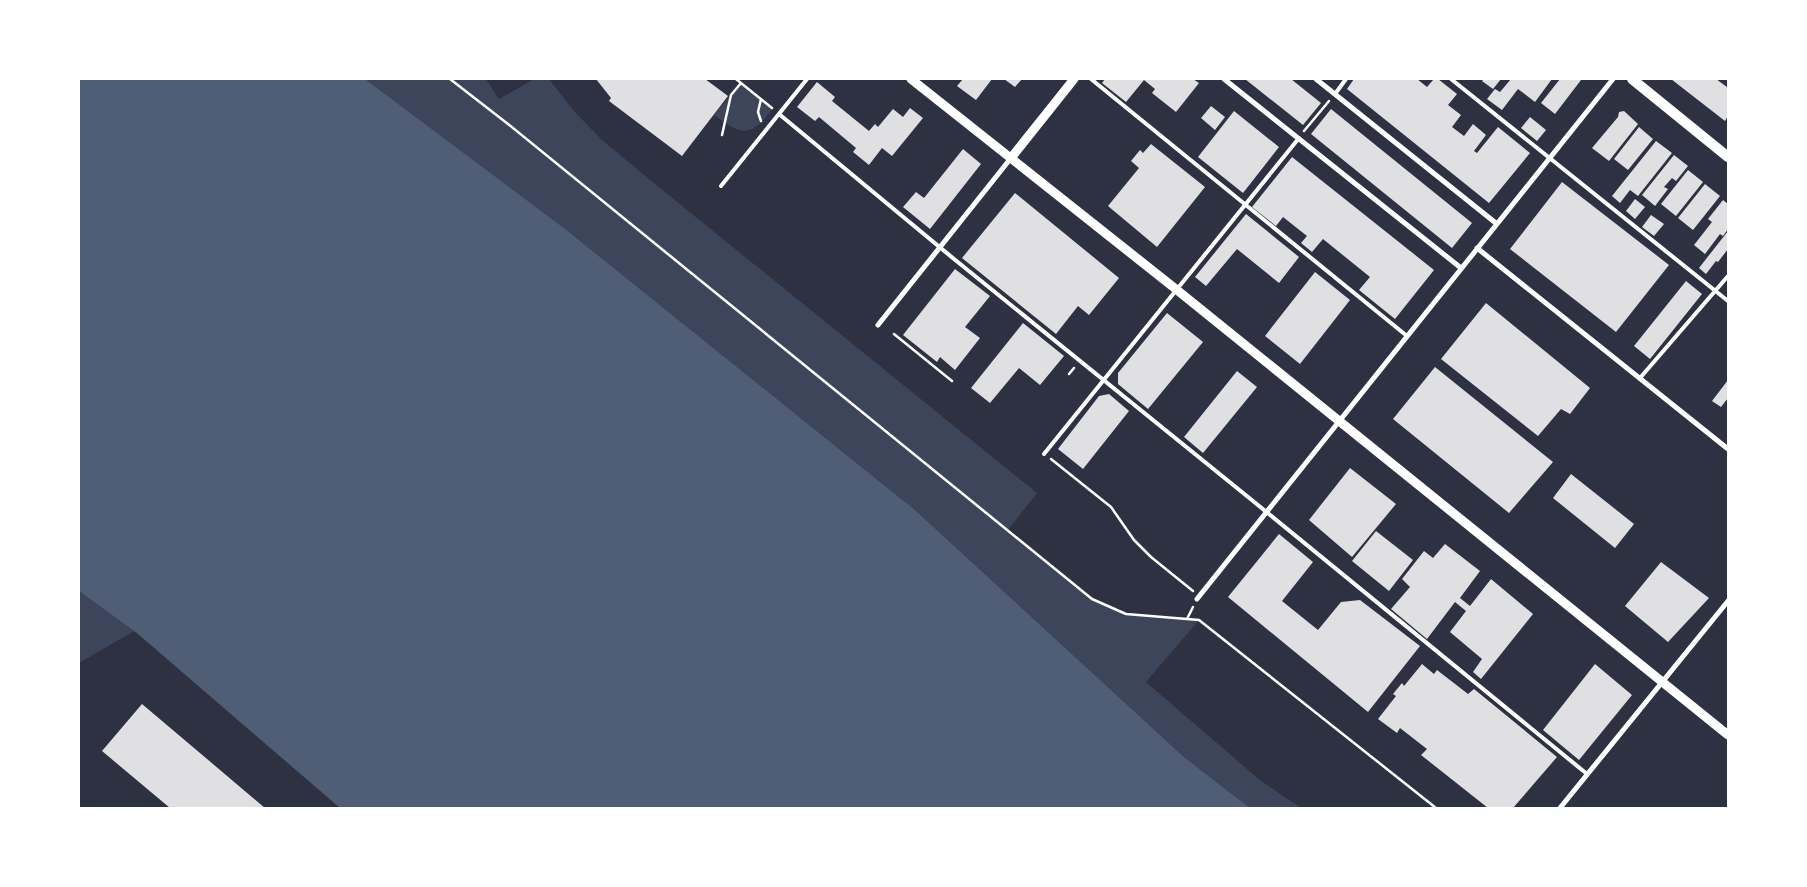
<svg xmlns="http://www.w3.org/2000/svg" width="1807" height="887" font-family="Spectral,serif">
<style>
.green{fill:#3c4559}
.water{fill:#4f5d75}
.building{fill:#e0e0e3}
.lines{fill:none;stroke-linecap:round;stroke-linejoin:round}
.path{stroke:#fff;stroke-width:2.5}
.service{stroke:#fff;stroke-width:4}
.minor{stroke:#fff;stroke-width:5}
.tertiary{stroke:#fff;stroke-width:9}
.secondary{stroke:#fff;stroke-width:10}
</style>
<rect width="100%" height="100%" fill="#2d3142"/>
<!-- green -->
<path class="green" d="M365 79H486L499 99 534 79H549L574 111 602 140 655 184 1037 493 1008 530 1092 599 1126 614 1199 620 1146 682 1261 781 1301 808H1250L1184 757 915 510 564 228Z
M741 83 773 109C750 138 743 136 714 115Z
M79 591 134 631 79 663Z"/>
<!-- water -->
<path class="water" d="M79 79H365L564 228 915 510 1184 757 1250 808H340L138 634 79 591Z"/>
<!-- building -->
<path class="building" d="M596 79H705L728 96 682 156 609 101 611 98Z
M963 79H992L976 100 957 86Z
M1004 79H1022L1015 87Z
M1105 79H1193L1199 83 1176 112 1152 93 1155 89 1144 80 1126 102 1102 83Z
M1245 79H1291L1321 103 1303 125Z
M1354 79H1417L1427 87 1434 79H1438L1457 94 1448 105 1461 115 1452 127 1464 136 1473 124 1486 135 1474 151 1477 153 1498 127 1530 153 1489 203 1347 89Z
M1484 79H1501L1493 89 1482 81Z
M1511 79H1552L1535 102 1518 89 1502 110 1487 99 1495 89 1500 92Z
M1560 79H1579L1581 80 1555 114 1541 103Z
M1671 79H1716L1727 87 1728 85V116L1725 121Z
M817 82 835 97 832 101 869 131 875 124 878 127 893 109 903 117 910 108 923 118 892 156 882 148 869 165 853 152 856 148 819 117 815 121 797 107Z
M1211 106 1225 117 1215 130 1201 118Z
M1331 109 1472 223 1452 248 1311 134Z
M1234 111 1279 147 1243 193 1198 157Z
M1624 111 1638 124 1609 161 1592 148 1618 117 1619 112Z
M1530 117 1546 130 1537 141 1521 128Z
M1639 127 1653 139 1628 170 1614 159Z
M1656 141 1672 153 1638 196 1630 190 1620 203 1612 196Z
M1151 144 1205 187 1157 247 1108 206 1139 168 1131 161 1140 150 1143 153Z
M963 149 981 164 930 229 903 207 916 192 924 198Z
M1674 155 1688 166 1676 181 1672 178 1664 187 1668 189 1655 206 1642 195Z
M1292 157 1434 270 1395 319 1359 290 1370 277 1323 239 1312 252 1301 243 1307 236 1283 217 1276 226 1252 207Z
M1688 170 1703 182 1676 216 1661 204Z
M1562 182 1669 265 1616 332 1510 249Z
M1705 184 1720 196 1693 230 1678 218Z
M1015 193 1119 278 1089 315 1078 306 1056 334 962 258Z
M1635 199 1645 207 1635 219 1626 211Z
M1723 200 1728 204V229L1723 236 1720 234 1705 254 1694 245 1712 222 1708 219Z
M1246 214 1299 257 1279 283 1237 249 1206 286 1195 277Z
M1651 215 1664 224 1654 236 1642 227Z
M1728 231V249L1718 262 1716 261 1706 274 1699 268Z
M955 269 990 296 965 327 980 338 955 370 940 357 937 362 903 335Z
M1315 272 1350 300 1300 364 1265 336Z
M1686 281 1702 294 1650 359 1634 346Z
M1486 303 1590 388 1570 414 1561 409 1538 436 1441 359Z
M1167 313 1203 342 1148 409 1118 384V373Z
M1023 323 1064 356 1040 385 1019 368 990 403 971 388Z
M1435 367 1553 462 1509 513 1393 419Z
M1237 371 1257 387 1203 453 1184 437Z
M1728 380V398L1721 407 1712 401Z
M1109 394 1129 411 1083 469 1058 449 1099 396Z
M1350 468 1396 504 1352 557 1309 520Z
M1571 474 1634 524 1615 548 1553 498Z
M1376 531 1413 560 1389 591 1352 561Z
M1279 534 1313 562 1282 601 1318 630 1341 602 1360 600 1420 646 1368 712 1228 597Z
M1445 544 1480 571 1460 598 1470 606 1491 579 1533 614 1481 679 1473 672 1482 659 1450 632 1466 611 1455 602 1427 639 1391 609 1410 587 1402 579 1424 551 1433 558Z
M1661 562 1709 598 1668 642 1625 606Z
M1422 664 1434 674 1437 670 1468 694 1474 689 1557 757 1513 808H1488L1421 755 1427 749 1400 728 1397 733 1378 719 1396 696 1393 694 1402 683 1404 686Z
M1595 664 1632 695 1579 760 1543 730Z
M142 704 265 808H170L102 751Z"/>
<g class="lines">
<!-- path -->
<path class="path" d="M450 79 508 124 1092 599 1126 614 1199 620 1436 808
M736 79 772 108
M761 99 758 112 761 121
M1304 131 1329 101
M722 135 731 95 741 83
M894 334 952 381
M1069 374 1074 368
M1051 459 1111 507 1134 540 1151 557 1193 591
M1187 619 1193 607"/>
<!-- service -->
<path class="service" d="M1091 79 1407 336
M1451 79 1728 301
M1335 94 1346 79
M779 114 954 259 1253 501 1587 774
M721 186 807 79
M1640 378 1728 276
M1044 454 1299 138"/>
<!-- minor -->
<path class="minor" d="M1224 79 1461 268
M1316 79 1497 224
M1477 248 1728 449
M878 325 1011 158
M1197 599 1613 79
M1560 808 1728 601"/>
<!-- tertiary -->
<path class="tertiary" d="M911 79 1177 290 1728 735
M1011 158 1074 79"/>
<!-- secondary -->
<path class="secondary" d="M1632 79 1728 157"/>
</g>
<!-- border -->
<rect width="1807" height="887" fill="none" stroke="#ffffff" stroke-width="160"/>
</svg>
